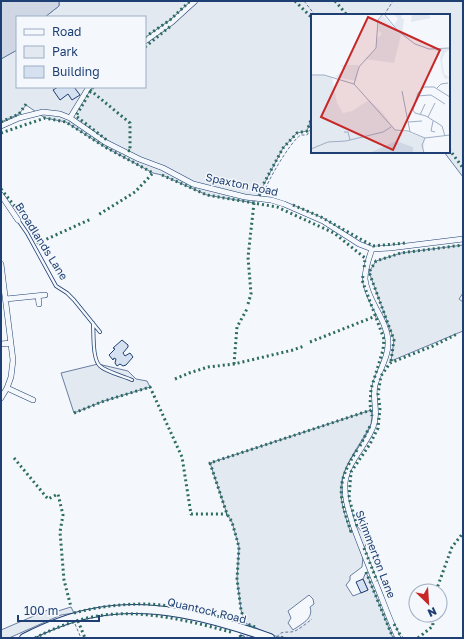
<svg xmlns="http://www.w3.org/2000/svg" width="464" height="639" font-family="'Golos Text',sans-serif">
<style>
.green{fill:#e3e9f0;stroke:#687fa3;fill-rule:evenodd}
.water{fill:#cfd7e4;stroke:#687fa3}
.building{fill:#d5e0f0;stroke:#1d3f73}
.lines{fill:none;stroke-linecap:round;stroke-linejoin:round}
.service-casing{stroke:#1d3f73;stroke-width:4}
.minor-casing{stroke:#1d3f73;stroke-width:6}
.primary-casing{stroke:#1d3f73;stroke-width:10}
.path{stroke:#5e769c;stroke-width:1;stroke-dasharray:3 2;stroke-linecap:butt}
.service{stroke:#f4f7fb;stroke-width:2.5}
.minor{stroke:#f4f7fb;stroke-width:5}
.primary{stroke:#f4f7fb;stroke-width:8}
.hedge{stroke:#2c6c60;stroke-width:3;stroke-dasharray:2 3;stroke-linecap:butt}
.fence{stroke:#1d3f73;stroke-width:1;stroke-dasharray:5 2;stroke-linecap:butt}
.labels{text-anchor:middle;dominant-baseline:central;stroke-width:3;stroke-linejoin:round;paint-order:stroke}
.street-label{font-size:11px;fill:#1d3f73;stroke:#f4f7fb}
.inset-road{fill:none;stroke:#9eadc5;stroke-width:1}
.view{fill:#c62828;fill-opacity:0.15;stroke:#c62828;stroke-width:2}
.inset-edge{fill:none;stroke:#1d3f73;stroke-width:2}
</style>
<rect width="100%" height="100%" fill="#f4f7fb"/>
<!-- green -->
<path class="green" d="M59 1H463V177L444 152H449V15H312V117L307 131 297 133 283 148 254 203 207 195 162 175 153 173 105 147 66 122 45 118 26 105 19 114 1 122V59L17 50V87H145V17H45L59 6Z
M463 245V293L459 299 463 302V331L391 361 394 340 369 272 376 261 401 253Z
M98 364 128 371 136 379 147 381 150 387 104 401 74 413 61 373Z
M371 410 372 416 371 424C361 445 340 467 341 491 341 505 346 519 351 533L357 526 362 532 367 543 364 548 362 567 350 576V580L346 585 353 596 368 590 363 579 366 572 393 638H283L272 635 245 623 241 610 237 579 239 547 232 522 227 514 210 463ZM309 595 313 599 314 604 310 607C314 619 301 624 293 630L288 623 291 618 288 611Z
M71 607 74 613 61 615 9 638H1V630L50 609 58 611Z"/>
<!-- water -->
<path class="water" d="M1 1H59V6L45 17H17V50L1 59Z"/>
<!-- building -->
<path class="building" d="M58 87H74L80 95 72 100 68 94 60 100 53 90Z
M122 340 128 345V347L123 353 125 356 130 353 133 357 126 365 123 366 120 364 117 366 115 363 116 359 114 358 113 360 109 355 115 349 113 348Z
M363 579 368 590 361 593 356 582Z"/>
<g class="lines">
<!-- service casing -->
<g class="service-casing">
<path id="service" d="M18 220 27 233 56 286 67 293 74 300 100 332
M93 323C94 334 92 359 100 366 106 372 124 376 132 380"/>
</g>
<!-- minor casing -->
<g class="minor-casing">
<path id="minor" d="M145 41 172 22 195 1
M70 118 89 87
M1 126 19 118 43 112 60 114 70 118 105 142 139 159 163 168 193 184 245 197 271 200 284 204 323 221 359 244 372 249 390 248 463 239
M1 195 18 220
M372 249C369 258 365 268 365 279 367 301 387 319 388 341 389 357 379 370 375 385 372 398 379 413 373 427 366 446 347 462 345 483 344 498 349 511 353 525 362 550 372 574 382 599 387 612 392 625 398 638
M1 264 13 360 11 377 7 388 1 398
M38 296 39 304
M6 299 45 295
M1 344 11 343
M7 388 33 400"/>
</g>
<!-- primary casing -->
<g class="primary-casing">
<path id="primary" d="M24 638C46 627 69 617 93 613 152 601 214 618 270 638"/>
</g>
<!-- path -->
<path class="path" d="M304 1 315 15
M384 15 393 1
M264 193C266 183 292 139 301 135 303 135 305 135 307 135L312 127
M75 624 81 638
M277 637C282 629 288 634 295 631 301 628 307 623 312 619"/>
<!-- service -->
<use href="#service" class="service"/>
<!-- minor -->
<use href="#minor" class="minor"/>
<!-- primary -->
<use href="#primary" class="primary"/>
<!-- hedge -->
<path class="hedge" d="M295 1 312 18
M335 1 347 15
M145 37 170 20 190 1
M145 47 172 25
M93 87 76 116 108 141
M90 90 130 123V151L127 150
M1 122 19 114 26 104
M1 133 45 118 66 122 105 147 153 173 135 192 98 215
M449 149 463 168
M162 175 207 195 277 207 334 233 365 258 364 270
M1 189 25 219 38 243 91 219
M261 195 258 194 283 148 297 133 307 131 312 117
M293 205 321 217 373 246 405 243
M363 276 362 280 384 339 383 350 371 389 370 404 372 416
M248 304 251 294 248 257 254 203
M310 342 376 316
M391 361 394 340 369 272 376 261 401 253 463 245
M234 364 237 327 247 309
M175 379 189 373 208 367 234 364 293 350 304 346
M74 413 104 401 150 387 182 457 191 514H227
M360 446 371 424
M14 458 48 499 58 494 63 515 60 532 64 580 71 607
M357 526 349 498 351 472 370 444 378 428 380 408 378 394 381 376 390 363 433 346 457 334
M351 532C339 495 335 485 357 450
M364 548 377 581
M366 572 393 638
M436 591 452 547 463 533
M74 613C97 607 120 604 144 604 172 604 201 613 229 619
M78 621 85 638
M394 624 402 638
M255 627 245 623 241 610 237 579 239 547 232 522 227 514 210 463 371 410
M240 635 241 638
M281 637 283 638
M35 638C56 627 80 618 104 615 146 610 190 621 231 632
M418 638 433 626 432 615"/>
<!-- fence -->
<path class="fence" d="M240 635 250 638"/>
</g>
<g class="labels">
<!-- street labels -->
<g class="street-label">
<text transform="translate(242 184) rotate(12)">Spaxton Road</text>
<text transform="translate(42 241) rotate(58)">Broadlands Lane</text>
<text transform="translate(376 554) rotate(69)">Skimmerton Lane</text>
<text transform="translate(207 610) rotate(13)">Quantock Road</text>
</g>
</g>
<!-- overview -->
<g transform="translate(311 14)">
<rect width="139" height="139" fill="#f4f7fb"/>
<path d="M83 0H90L91 5H93L91 20 83 11 87 5ZM101 0H117L120 4 100 8ZM72 2 90 21 83 49 54 45 65 35V25L71 20 68 17 67 20 68 6ZM116 35H139L134 39 131 46 133 60 139 64 134 65 131 58 129 44 131 38ZM30 51H48L45 67 24 63 32 56ZM12 61 21 64 26 89 32 99 41 97 58 86 71 98 86 118H95L114 124 112 139H102V133L85 127 58 139H0V62Z" fill="#e3e9f0"/>
<path d="M85 127 102 133V139H58Z" fill="#cfd7e4"/>
<path class="inset-road" d="M73 0 87 17 104 30 118 35 139 34M0 61H13L43 70 84 116 97 117 114 124 139 121M43 70 48 53 65 34 67 6 72 0M126 74 130 70 137 69M91 77 99 118M106 82 120 81 134 90M109 101 114 90M117 103 124 89M122 107 120 117 124 118M97 108 111 107M33 118H37L39 126M134 122 131 112 115 102 104 99 102 96 107 79 113 73H123L139 83M0 135 17 128 35 127 72 118 80 113M113 139 111 131 114 124"/>
<path class="view" d="M57 3 129 36 82 136 10 103Z"/>
<rect width="139" height="139" class="inset-edge"/>
</g>
<!-- border -->
<rect width="464" height="639" fill="none" stroke="#1d3f73" stroke-width="4"/>
<!-- legend -->
<rect x="16" y="16" width="130" height="72" fill="#f4f7fb" stroke="#9eadc5"/>
<rect x="24" y="29" width="20" height="6" fill="#f4f7fb" stroke="#9eadc5"/>
<text x="52" y="36" font-size="12" fill="#1d3f73">Road</text>
<rect x="24" y="46" width="20" height="12" fill="#e3e9f0" stroke="#9eadc5"/>
<text x="52" y="56" font-size="12" fill="#1d3f73">Park</text>
<rect x="24" y="66" width="20" height="12" fill="#d5e0f0" stroke="#9eadc5"/>
<text x="52" y="76" font-size="12" fill="#1d3f73">Building</text>
<!-- north arrow -->
<g transform="translate(428 603) rotate(155)"><circle r="19" fill="#f4f7fb" stroke="#9eadc5"/>
<path d="M0-3L7 15L0 10L-7 15Z" fill="#c62828"/>
<text y="-6" font-size="11" font-weight="bold" text-anchor="middle" fill="#1d3f73">N</text>
</g>
<!-- scale -->
<path d="M18 615v6h81v-6" fill="none" stroke="#1d3f73" stroke-width="2"/>
<text x="24" y="615" font-size="12" fill="#1d3f73" stroke="#f4f7fb" stroke-width="3" paint-order="stroke">100 m</text>
</svg>
